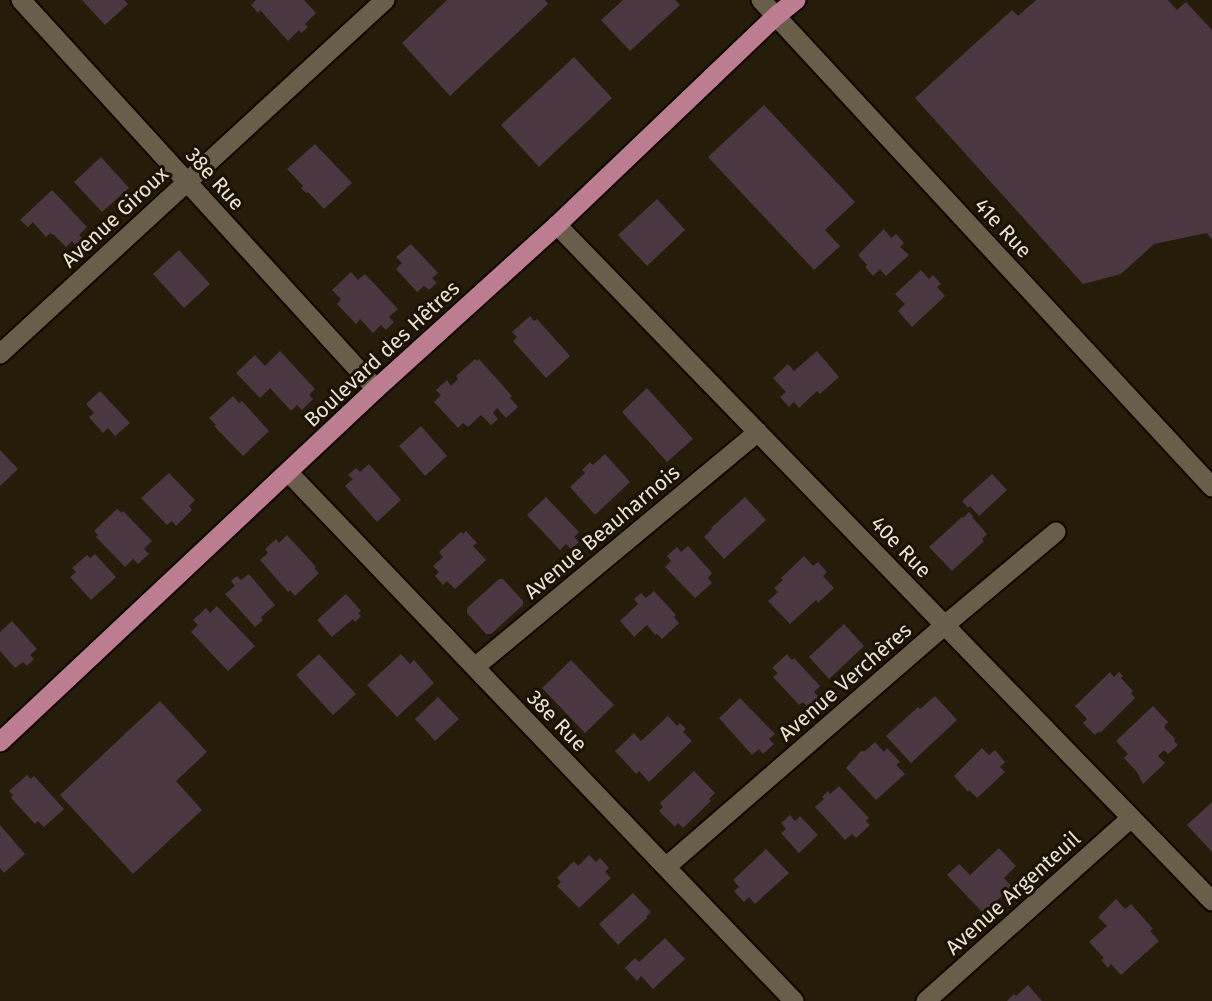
<svg xmlns="http://www.w3.org/2000/svg" width="1212" height="1001" font-family="'Fira Sans',sans-serif">
<style>
.building{fill:#4b3742}
.lines{fill:none;stroke-linecap:round;stroke-linejoin:round}
.minor-casing{stroke:#0e0600;stroke-width:23}
.tertiary-casing{stroke:#0e0600;stroke-width:23}
.primary-casing{stroke:#0e0600;stroke-width:23}
.minor{stroke:#695e4a;stroke-width:19}
.tertiary{stroke:#695e4a;stroke-width:19}
.primary{stroke:#bd7d91;stroke-width:19}
.labels{text-anchor:middle;dominant-baseline:central;stroke-width:6;stroke-linejoin:round;paint-order:stroke}
.street-label{font-size:21px;fill:#e8e2d7;stroke:#1b1202}
</style>
<rect width="100%" height="100%" fill="#251c09"/>
<!-- building -->
<path class="building" d="M82 0H124L128 4 105 25Z
M256 0H304L316 13 305 24 308 27 301 33 299 30 288 41 260 10 258 13 251 5Z
M447 0H545L548 4 450 96 402 43Z
M623 0H675L680 5 630 51 601 20Z
M1036 0H1168L1177 10 1186 2 1212 30V240L1207 233 1154 244 1121 274 1083 284 915 98 1012 10 1018 16Z
M574 57 612 98 539 167 501 125Z
M764 105 855 202 825 230 840 246 814 270 708 157Z
M315 144 352 183 324 209 308 192 306 193 301 188 303 186 287 169Z
M101 157 129 188 102 212 74 182Z
M52 190 87 227 79 235 83 239 76 246 72 241 66 247 53 234 52 235 50 233 46 237 33 222 28 227 20 220Z
M657 199 685 230 647 266 618 235Z
M884 229 891 238 896 234 904 243 900 247 909 255 886 276 880 269 873 276 865 267 867 265 858 255Z
M411 244 438 273 432 278 437 283 429 290 424 286 417 292 396 269 402 263 396 257Z
M179 250 210 284 184 308 153 274Z
M921 270 929 279 933 275 941 284 937 287 945 296 912 327 898 311 905 304 895 294Z
M351 272 358 280 365 274 398 309 389 317 394 322 386 330 381 325 373 333 360 319 356 324 337 304 341 299 332 290Z
M530 316 534 321 537 319 570 356 546 378 513 341 517 337 512 332Z
M280 351 315 389 309 395 313 399 302 410 297 405 291 411 270 388 260 398 236 373 255 355 265 366Z
M817 351 839 377 820 394 817 391 799 408 794 402 789 407 780 397 786 392 773 378 788 364 794 371Z
M475 359 477 361 479 359 512 396 510 398 518 407 506 418 497 408 493 413 498 419 491 425 481 415 468 427 463 423 458 428 434 402 441 395 436 390 447 380 451 386 458 379 456 376Z
M647 388 693 439 667 462 622 412Z
M100 391 130 423 115 436 108 428 103 433 89 417 94 413 86 404Z
M233 396 239 403 242 401 269 431 243 456 214 426 216 425 209 418Z
M421 426 447 456 425 476 399 446Z
M0 450 18 469 0 486Z
M605 454 630 482 595 515 570 487 585 473 582 470 590 462 593 465Z
M369 464 401 500 377 522 345 486 353 479 348 475 356 468 360 472Z
M169 473 195 500 189 506 192 510 176 526 172 521 167 525 141 498Z
M992 474 1007 490 979 516 970 506 968 508 962 501Z
M546 497 579 532 574 537 579 542 571 549 566 544 560 550 527 515Z
M745 497 766 520 724 559 704 537 712 529 711 528Z
M117 509 122 513 123 511 152 541 144 549 149 554 138 564 133 559 125 567 96 537 98 535 94 531Z
M969 512 973 516 972 517 987 534 982 539 984 541 952 571 929 547 962 517 963 518Z
M466 531 477 543 473 546 486 560 455 589 447 581 443 585 435 576 439 572 433 566 443 557 439 552 461 532 463 534Z
M287 535 316 567 314 568 319 573 295 596 290 590 288 592 260 560 268 553 265 549 276 539 279 543Z
M688 546 712 573 708 578 712 583 695 598 665 567 671 561 667 556 677 547 681 552Z
M95 554 116 577 91 600 70 577 76 572 72 568 87 555 90 558Z
M804 556 813 566 818 562 827 572 823 576 834 588 818 603 816 600 790 624 768 601 778 592 774 588 783 580 781 578Z
M249 574 275 605 261 617 263 620 255 627 225 594 235 586 231 581 237 576 241 580Z
M499 579H503L523 601V605L491 634H486L467 613V608Z
M654 591 676 615 674 617 679 623 662 639 657 634 655 635 647 625 634 637 620 621 638 604 634 599 641 593 646 598Z
M346 594 361 611 358 613 361 616 355 622 353 619 332 637 317 620Z
M217 606 255 646 228 671 191 632 198 625 193 620 206 608 210 613Z
M12 621 37 649 30 655 34 659 27 666 23 662 15 668 0 651V632Z
M844 624 864 646 829 679 809 657Z
M319 654 356 694 333 715 296 675Z
M401 654 410 664 414 660 434 683 397 717 367 685Z
M787 654 792 660 794 658 820 686 814 692 819 697 808 707 803 702 799 705 773 677 778 673 772 668Z
M571 660 614 705 585 733 542 688Z
M1110 672 1114 677 1119 672 1123 676 1121 678 1133 691 1131 693 1135 698 1100 733 1099 731 1095 735 1083 723 1087 719 1075 706Z
M935 696 957 720 911 763 886 736 918 707 920 709Z
M438 697 459 719 435 741 415 719Z
M740 698 775 734 769 739 774 744 763 754 759 749 752 755 719 718Z
M160 701 207 752 176 781 202 810 133 874 60 795Z
M1153 706 1168 722 1164 727 1175 739 1174 741 1178 745 1168 754 1164 750 1158 756 1165 763 1143 784 1137 772 1124 758 1128 754 1116 741Z
M668 716 677 726 680 723 686 729 683 732 692 741 649 782 639 771 636 774 615 751 634 733 641 741Z
M875 742 884 752 887 748 900 762 896 765 905 774 876 800 846 768 861 751H865Z
M982 748 989 755 995 750 1005 762 1000 767 1005 772 977 798 969 790 968 792 954 776Z
M694 771 715 793 709 799 711 801 683 828 678 823 675 827 659 811 663 807 660 803Z
M27 775 31 779 34 776 64 809 44 827 38 821 35 824 11 798 13 795 9 791Z
M839 786 869 818 866 821 870 825 856 838 852 834 845 840 815 807 824 799 822 797 828 791 830 794Z
M1212 802V852L1187 825Z
M790 815 795 821 800 816 818 835 799 853 781 833 786 829 781 823Z
M0 825 25 854 4 873 0 868Z
M999 848 1016 866 1004 878 1012 887 983 913 947 875 959 864 970 875Z
M766 849 789 873 755 904 749 897 744 902 734 891 739 887 733 880Z
M589 855 596 862 600 858 609 868 605 872 611 878 579 908 557 886 561 882 557 878 574 861 578 866Z
M633 893 651 912 646 917 647 918 618 945 599 924Z
M1116 899 1125 909 1131 904 1153 929 1150 931 1159 941 1121 975 1111 964 1108 968 1101 960 1104 958 1089 942 1107 926 1098 917Z
M665 938 685 959 653 989 641 976 637 981 625 968 635 958 639 962Z
M1028 985 1042 1001H1007L1014 994 1016 996Z"/>
<g class="lines">
<!-- minor casing -->
<g class="minor-casing">
<path id="minor" d="M21 0 376 389
M557 225 1212 901
M0 354 385 0
M288 472 794 1001
M475 667 758 432
M666 867 945 625 1056 532
M926 1001 1131 818"/>
</g>
<!-- tertiary casing -->
<g class="tertiary-casing">
<path id="tertiary" d="M761 0 1212 487"/>
</g>
<!-- primary casing -->
<g class="primary-casing">
<path id="primary" d="M0 742 376 389 557 225 776 16 796 0"/>
</g>
<!-- minor -->
<use href="#minor" class="minor"/>
<!-- tertiary -->
<use href="#tertiary" class="tertiary"/>
<!-- primary -->
<use href="#primary" class="primary"/>
</g>
<g class="labels">
<!-- street labels -->
<g class="street-label">
<text transform="translate(215 179) rotate(48)">38e Rue</text>
<text transform="translate(115 217) rotate(-43)">Avenue Giroux</text>
<text transform="translate(1003 228) rotate(47)">41e Rue</text>
<text transform="translate(382 354) rotate(-43)">Boulevard des Hêtres</text>
<text transform="translate(602 532) rotate(-40)">Avenue Beauharnois</text>
<text transform="translate(901 547) rotate(46)">40e Rue</text>
<text transform="translate(845 682) rotate(-41)">Avenue Verchères</text>
<text transform="translate(557 721) rotate(46)">38e Rue</text>
<text transform="translate(1013 893) rotate(-42)">Avenue Argenteuil</text>
</g>
</g>
</svg>
